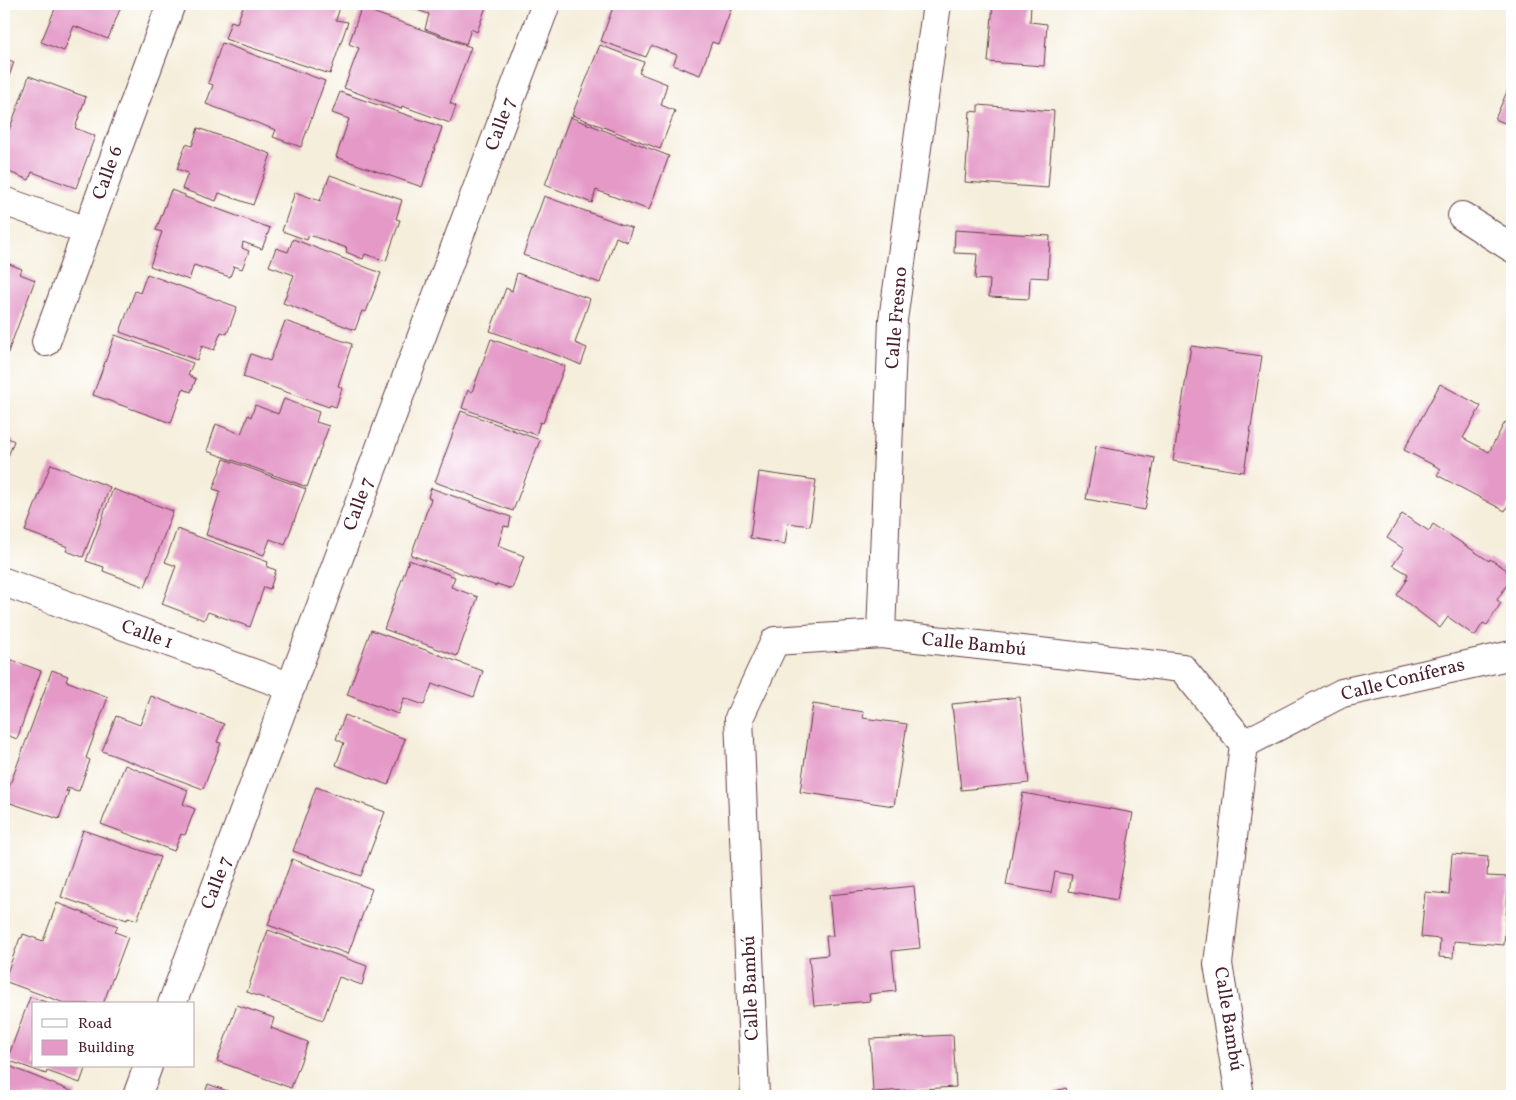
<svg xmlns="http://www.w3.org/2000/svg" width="1516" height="1100" font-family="Vollkorn,serif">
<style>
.building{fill:#e499c7}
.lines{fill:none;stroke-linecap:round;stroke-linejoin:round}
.minor-casing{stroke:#643e45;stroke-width:30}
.minor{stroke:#fff;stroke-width:28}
.labels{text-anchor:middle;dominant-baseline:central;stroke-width:4.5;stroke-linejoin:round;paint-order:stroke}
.street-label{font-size:19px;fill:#4a1f2b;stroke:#fff}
</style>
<rect width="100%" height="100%" fill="#fff"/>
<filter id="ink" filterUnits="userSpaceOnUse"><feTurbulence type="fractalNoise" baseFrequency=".02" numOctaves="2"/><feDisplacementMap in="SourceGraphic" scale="10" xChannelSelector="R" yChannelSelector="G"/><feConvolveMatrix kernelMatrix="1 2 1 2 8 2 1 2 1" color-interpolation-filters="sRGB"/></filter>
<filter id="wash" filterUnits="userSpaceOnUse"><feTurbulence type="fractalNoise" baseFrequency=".0096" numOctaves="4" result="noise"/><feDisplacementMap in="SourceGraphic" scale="20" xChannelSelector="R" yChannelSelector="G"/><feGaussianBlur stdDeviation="1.12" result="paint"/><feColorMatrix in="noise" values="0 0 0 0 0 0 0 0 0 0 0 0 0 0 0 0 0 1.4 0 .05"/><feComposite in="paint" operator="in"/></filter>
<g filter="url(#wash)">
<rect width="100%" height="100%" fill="#f5eedb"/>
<g id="blocks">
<!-- building -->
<path class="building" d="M57 4H122L108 39 74 26 64 51 41 42Z
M244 4H341L336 20 348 22 330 74 225 39 231 21 237 23Z
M404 4H487L477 32 471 29 466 44 425 29 429 14 404 6Z
M614 4H717L731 9 718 44 712 42 700 75 673 65 677 55 654 46H651L646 57 601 41Z
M993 4 1031 5 1030 22 1047 24 1044 66 988 62Z
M361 8 471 47 450 103 456 106 450 123 402 106 401 109 344 88 359 48 349 44Z
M222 43 325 81 301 147 273 137 276 130 206 104 213 85 208 83Z
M600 45 644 62 639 73 667 84 661 105 675 111 660 149 572 115Z
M4 58 14 62 4 90Z
M29 76 86 97 75 128 95 136 76 188 32 172 29 180 4 170V144Z
M1512 80V126L1495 119Z
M340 92 442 127 422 187 336 157 349 119 332 113Z
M978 105 1054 111 1048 188 965 182 970 111 978 112Z
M4 115 8 116 4 127Z
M570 117 669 156 649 210 596 190 592 203 545 185Z
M198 128 271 154 253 205 219 193 216 201 182 189 188 173 177 169 186 144 192 146Z
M330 175 402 200 396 219 400 220 386 261 365 254 363 259 346 252 347 248 309 235 307 240 282 231 295 192 320 201Z
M171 190 185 195V197L270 228 262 249 243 242 242 248 249 251 242 269 234 266 230 277 194 265 189 280 150 266 162 232 156 230Z
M544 196 632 228 627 242 616 237 600 283 523 255Z
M955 230 1050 236 1048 278 1030 277 1029 299 989 297 990 280 975 279 977 254 954 253Z
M293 239 381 273 366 312 362 311 355 330 283 303 294 275 269 266 276 248 288 252Z
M4 262 22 269 20 274 35 280 4 363Z
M517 273 590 299 575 343 587 348 581 365 565 358 490 331 506 288 512 291Z
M147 274 237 307 227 334 221 332 214 350 202 346 197 360 120 332 135 291 140 293Z
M285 321 352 344 338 386 342 388 336 407 330 405 329 407 243 377 251 354 270 361Z
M115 335 193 363 188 375 196 379 191 392 183 389 171 423 93 395Z
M491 339 565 366 543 423 540 422 536 435 462 408 468 390 472 392Z
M1191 346 1262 356 1244 472 1173 461Z
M1440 384 1481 406 1463 438 1489 452 1505 422 1512 426V497L1505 511 1437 475 1441 469 1404 450Z
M284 399 319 412 316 422 329 426 307 487 207 451 216 424 241 434 248 415 251 417 255 405 278 414Z
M461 411 540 440 513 511 435 482Z
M4 436 14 441 4 467Z
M1096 446 1155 458 1145 510 1086 499Z
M224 459 306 489 285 545 270 539 264 555 206 535 220 491 213 489Z
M51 464 110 487 83 557 66 551 68 547 25 531Z
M759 472 816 480 810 526 788 523 785 544 750 538Z
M431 488 511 517 509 527 504 526 498 546 524 556 512 589 497 584 496 586 411 555 431 499 428 497Z
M113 489 173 511 145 587 103 571 104 567 86 561Z
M4 495 8 497 4 509Z
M1402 514 1429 531 1433 524 1489 561 1490 559 1507 570 1506 572 1512 577 1497 600 1501 603 1487 625 1483 623 1475 636 1448 617 1440 628 1397 595 1408 579 1405 581 1408 574 1393 565 1404 549 1387 538Z
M177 529 268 562 267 567 276 570 270 589 264 587 250 627 208 612 204 620 162 604 176 566 165 562Z
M409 560 455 577 451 587 478 597 457 656 384 629Z
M371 630 483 671 474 697 440 685V687L432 684 424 705 404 698 398 714 347 695Z
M4 657 41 671 17 739 4 734Z
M52 670 68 676 66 681 108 697 86 758 90 760 79 791 67 788 66 792 69 790 59 819 4 801Z
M151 696 224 724 217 742 221 743 203 789 102 751 116 716 140 725Z
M1020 697 1029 783 961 790 952 704Z
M813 704 864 712 863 718 907 724 894 806 800 792Z
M345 715 405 739 388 785 336 765 344 743 336 739Z
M125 765 188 790 183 804 195 809 185 835 181 834 174 851 101 824Z
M316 787 385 812 361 876 293 851Z
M1023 793 1133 813 1117 900 1069 891 1072 875 1055 872 1051 893 1006 885Z
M83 830 160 857 137 920 128 917 127 920 61 897Z
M1452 854 1488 857 1487 876 1509 877 1504 945 1454 941 1453 958 1439 957 1440 939 1421 937 1425 892 1449 894Z
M292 859 372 889 348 954 268 925Z
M914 886 920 948 892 951 896 991 869 994 870 1001 814 1006 809 957 828 955 826 936H833L829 895Z
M57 903 118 926 115 932 128 937 103 1004H67L4 981 20 938H22L23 934 43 941Z
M268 930 367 966 362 985 339 977 323 1020 247 992Z
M30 997 49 1003 34 1004V1066H86L80 1083 47 1071 46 1074 7 1060Z
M237 1005 274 1018 271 1028 308 1042 291 1088 217 1061Z
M953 1035 956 1087 873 1092 870 1039Z
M4 1064 76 1093 75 1096H4Z
M208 1084 241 1096H204Z
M1066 1088 1068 1093 1072 1092 1073 1096H1037Z"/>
</g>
</g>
<g filter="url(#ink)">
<use href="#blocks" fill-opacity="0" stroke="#643e45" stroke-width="1"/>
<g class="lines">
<!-- minor casing -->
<g class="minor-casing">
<path id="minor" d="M4 201 87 231
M1462 216 1512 248
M46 342 171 4
M4 582 291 687
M881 634 893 320 937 4
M1244 744 1342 693 1512 655
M172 1004 546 4
M137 1096 148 1066
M755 1096 739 718 775 641 881 634 1182 668 1244 744 1218 964 1240 1096"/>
</g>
<!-- minor -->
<use href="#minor" class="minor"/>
</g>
</g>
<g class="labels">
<!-- street labels -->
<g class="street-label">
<text transform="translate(501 124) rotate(-70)">Calle 7</text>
<text transform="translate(108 173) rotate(-70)">Calle 6</text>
<text transform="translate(897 318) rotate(-85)">Calle Fresno</text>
<text transform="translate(359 504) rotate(-70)">Calle 7</text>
<text transform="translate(147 635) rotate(20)">Calle 1</text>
<text transform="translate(974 645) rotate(6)">Calle Bambú</text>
<text transform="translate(1403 680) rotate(-14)">Calle Coníferas</text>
<text transform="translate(217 883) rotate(-69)">Calle 7</text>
<text transform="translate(751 988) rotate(-92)">Calle Bambú</text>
<text transform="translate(1228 1019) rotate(81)">Calle Bambú</text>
</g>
</g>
<!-- margin -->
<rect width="1516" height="1100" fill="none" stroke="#fff" stroke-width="20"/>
<!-- legend -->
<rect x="32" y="1002" width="162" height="65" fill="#ffffff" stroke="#b7a5aa"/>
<rect x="42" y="1019" width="25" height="8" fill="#ffffff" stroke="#b7a5aa"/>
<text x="78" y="1028" font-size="15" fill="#4a1f2b">Road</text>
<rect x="42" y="1040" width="25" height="15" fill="#e499c7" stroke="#b7a5aa"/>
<text x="78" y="1052" font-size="15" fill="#4a1f2b">Building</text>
</svg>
